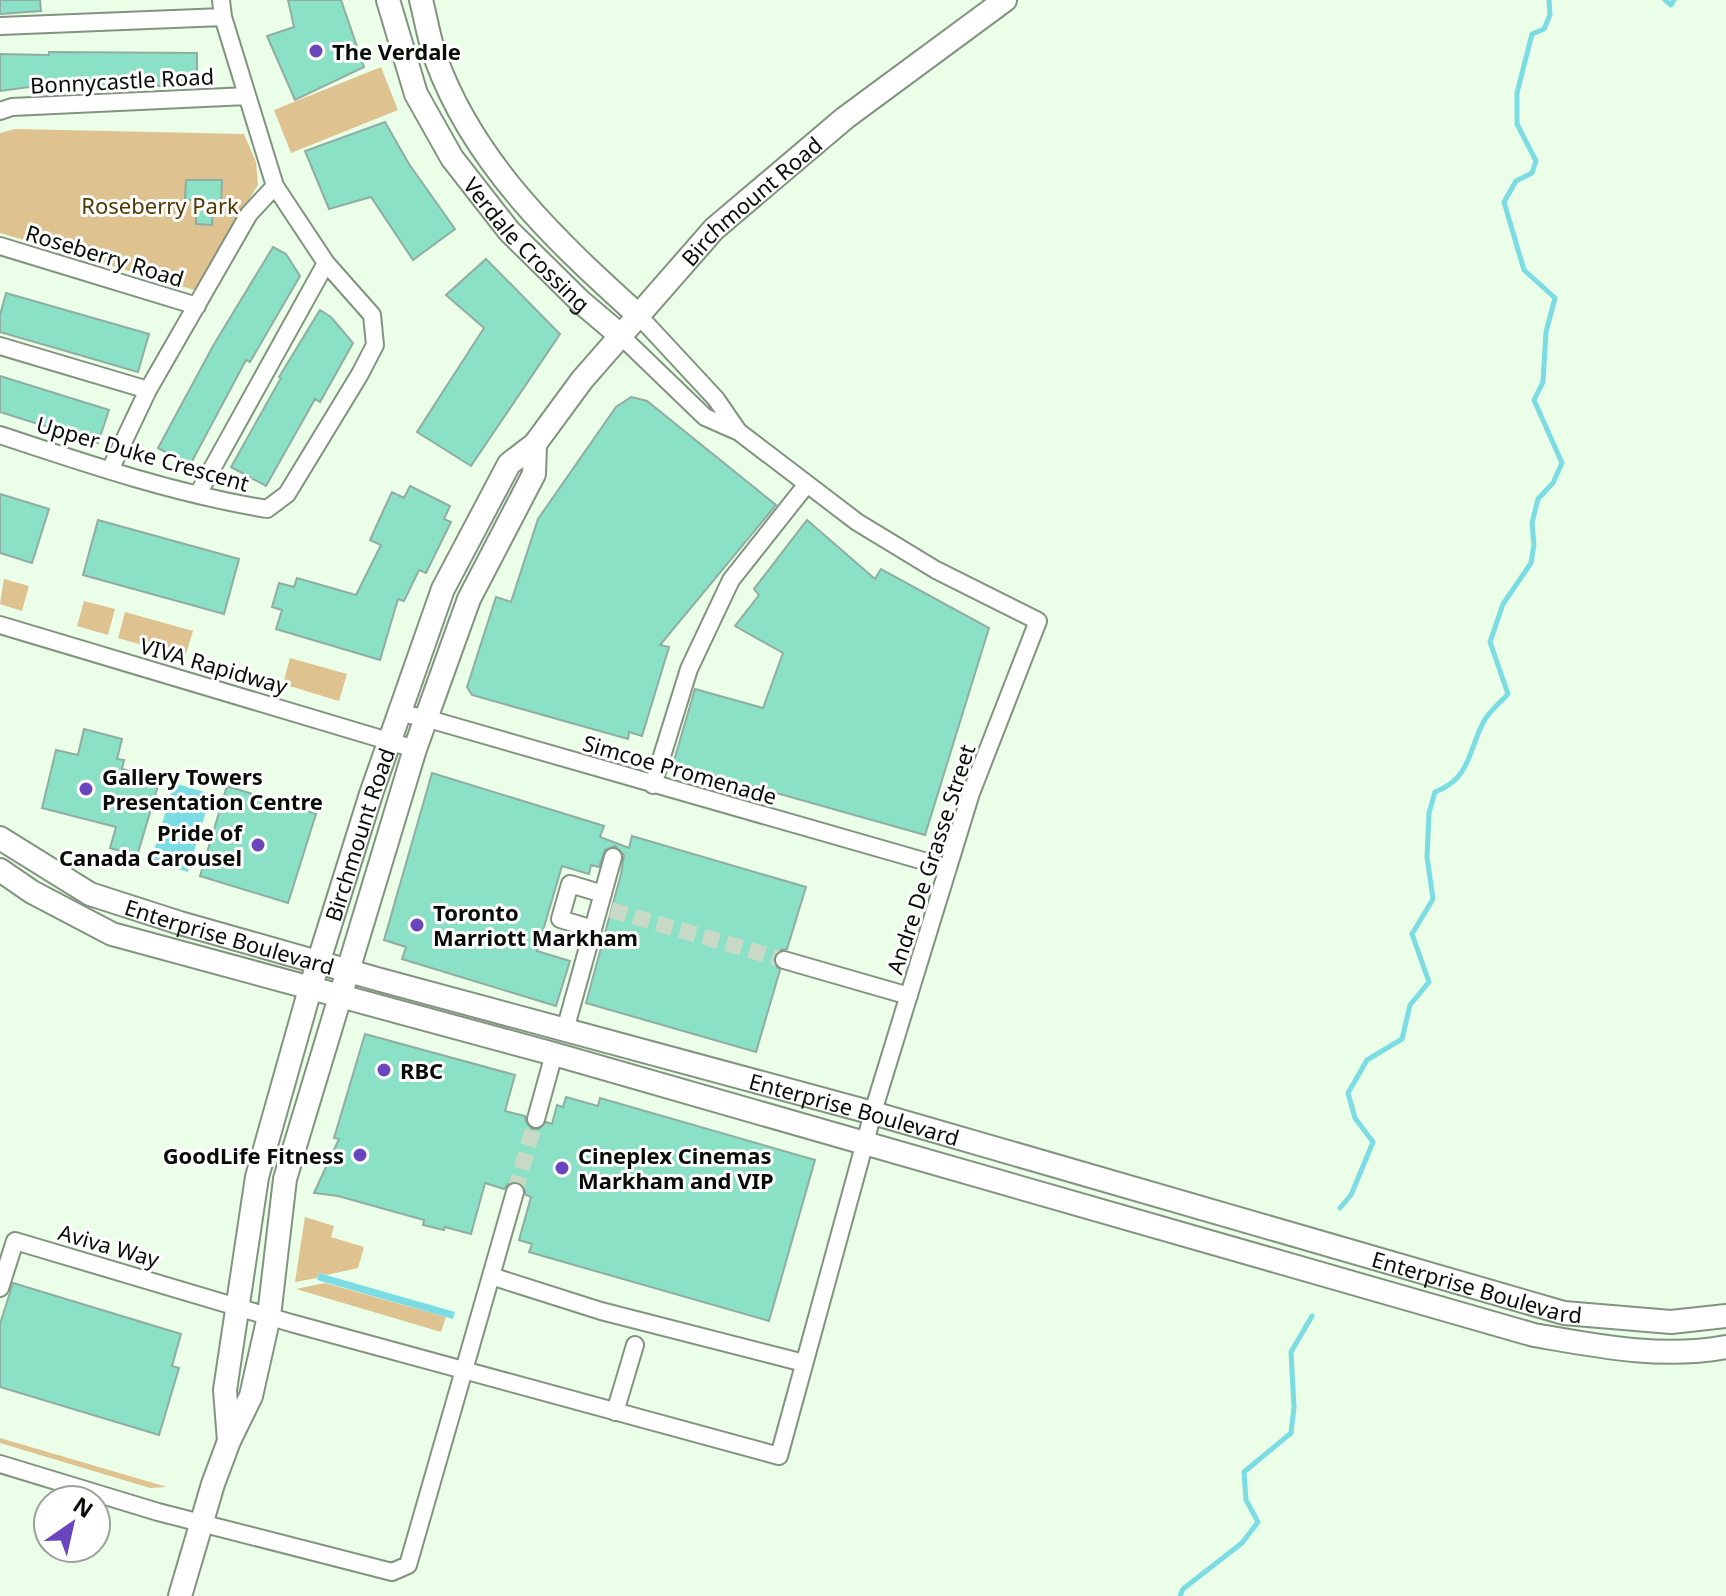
<svg xmlns="http://www.w3.org/2000/svg" width="1726" height="1596" font-family="'Noto Sans',sans-serif">
<style>
.green{fill:#dec290}
.water{fill:#7bdce3}
.lines{fill:none;stroke-linecap:round;stroke-linejoin:round}
.stream{stroke:#7bdce3;stroke-width:5}
.building{fill:#8be1c6;stroke:#90ada3;stroke-width:2}
.minor-tunnel{stroke:#c8dac6;stroke-width:16;stroke-dasharray:16 8;stroke-linecap:butt}
.minor-casing{stroke:#829380;stroke-width:20}
.major-casing{stroke:#829380;stroke-width:26}
.minor{stroke:#fff;stroke-width:16}
.major{stroke:#fff;stroke-width:22}
.poi-dot{fill:#6946be;stroke:#fff;stroke-width:3}
.labels{text-anchor:middle;dominant-baseline:central;stroke-width:6;stroke-linejoin:round;paint-order:stroke}
.poi-label{font-size:22px;font-weight:bold;fill:#080e07;stroke:#fff;text-anchor:start}
.street-label{font-size:22px;fill:#080e07;stroke:#fff}
.park-label{font-size:22px;fill:#4f3800;stroke:#fff}
</style>
<rect width="100%" height="100%" fill="#eafee8"/>
<!-- green -->
<path class="green" d="M381 67 398 110 291 153 274 110Z
M15 129 244 134 256 162 258 185 194 290 0 233V133Z
M4 579 29 586 22 611 0 604Z
M84 601 115 609 108 635 77 626Z
M125 612 193 631 185 657 118 638Z
M290 658 347 674 339 701 283 684Z
M305 1217 334 1226 331 1237 364 1247 358 1268 327 1275 319 1273 317 1278 295 1282Z
M325 1283 446 1317 441 1332 296 1289Z
M0 1438 167 1487 150 1488 0 1443Z"/>
<!-- water -->
<path class="water" d="M174 783 211 794 188 872 151 861Z
M319 1273 455 1312 453 1319 317 1280Z"/>
<g class="lines">
<!-- stream -->
<path class="stream" d="M1665 0 1671 5 1674 0
M1340 1208 1351 1195 1373 1142 1355 1118 1348 1093 1367 1060 1402 1039 1410 1005 1429 982 1412 934 1433 899 1427 857 1429 813 1435 792C1470 779 1468 752 1483 723 1488 712 1500 703 1508 694L1490 642 1503 604 1531 563 1534 545 1532 523 1538 499 1553 483 1562 463 1534 400 1543 382 1546 332 1555 298 1524 270 1504 202 1516 181 1532 173 1536 161 1517 124V93L1532 34 1544 29 1550 15 1549 0
M1180 1596 1183 1589 1242 1543 1258 1522 1246 1500 1244 1472 1291 1433 1294 1407 1291 1352 1312 1316"/>
</g>
<!-- building -->
<path class="building" d="M0 0H40L41 11 0 14Z
M288 0H341L364 67 295 100 267 36 294 27Z
M49 52 197 53V80H182V86L44 85 0 91V54L49 55Z
M385 122 409 164 455 229 413 260 371 197 329 209 305 151Z
M186 180H222L221 204H213L212 225 196 224V200H185Z
M273 247 286 254 300 276 250 362 246 360 190 465 158 448 213 346Z
M486 259 560 334 471 466 417 432 484 328 446 295Z
M6 293 149 334 138 372 0 332V315Z
M320 310 331 317 353 343 320 402 315 399 266 486 231 467 281 378 279 377Z
M0 376 109 410 98 443 0 412Z
M631 397 647 401 776 505 660 645 669 647 642 736 629 732 628 739 472 695 467 687 496 597 511 602 538 519 616 407Z
M410 486 450 506 444 519 451 522 426 573 419 570 404 601 398 599 380 660 276 629 282 610 272 607 279 583 294 587 297 578 356 595 381 545 370 540 384 509 392 492 404 498Z
M0 494 49 509 32 563 0 553Z
M98 520 239 559 224 614 83 575Z
M807 520 875 579 881 569 989 628 925 835 673 764 695 689 763 708 783 653 735 626 759 595 754 589Z
M84 729 122 739 117 759 124 760 122 769 160 779 137 856 110 848 116 827 42 808 56 750 78 755Z
M432 773 604 826 600 837 629 848 632 836 806 887 787 949 781 950 774 956V963L780 970 756 1052 586 1003 621 874 624 855 615 846 605 850 599 867 591 865 589 874 562 866 537 951 570 961 556 1006 402 959 406 947 384 940Z
M227 786 316 814 288 903 200 876Z
M365 1034 515 1075 505 1111 525 1116 526 1122 532 1129H539L546 1122 552 1124 557 1105 563 1107 566 1097 598 1106 600 1098 815 1160 769 1321 529 1252 532 1244 519 1240 531 1197 526 1195 523 1185 517 1181 508 1184 504 1189 485 1183 471 1234 445 1227 444 1230 423 1225 424 1220 338 1196 314 1193 339 1139 334 1138Z
M13 1283 181 1334 172 1366 179 1368 159 1435 0 1387V1324Z"/>
<g class="lines">
<!-- minor-tunnel -->
<path class="minor-tunnel" d="M611 910 784 960
M515 1192 536 1119"/>
<!-- minor casing -->
<g class="minor-casing">
<path id="minor" d="M0 26 223 17
M0 111 12 107 247 96
M0 246 197 306
M638 315 716 399 738 431
M0 346 148 390
M0 435C87 464 176 494 267 509L287 494 360 374 375 345 372 315 326 263 275 186 223 17 221 0
M110 470 148 390 249 214 275 186
M198 494 326 263
M0 625 415 749
M399 713 425 718 948 868
M653 785 689 669 731 580 807 484
M593 929 560 919 570 884 603 894
M784 960 909 996
M565 1030 613 857
M536 1119 554 1054
M491 1276 515 1192
M0 1288 15 1241 291 1323 779 1456 876 1102 971 793 1038 621 936 570 857 522 739 432 705 417 620 335
M615 1412 635 1345
M0 1464 158 1512 392 1572 408 1565 491 1276 601 1311 804 1363"/>
</g>
<!-- major casing -->
<g class="major-casing">
<g id="major">
<path id="s1" d="M388 0 416 94 452 158 509 231 581 302 620 335"/>
<path d="M421 0C426 19 429 40 436 59 474 164 557 242 638 315"/>
<path id="s2" d="M0 838 90 894 180 923 377 979 873 1113 1564 1313 1671 1322 1726 1316"/>
<path d="M0 870 32 892 112 934 554 1054 1534 1335C1597 1346 1662 1359 1726 1347"/>
<path id="s3" d="M229 1441 225 1390 257 1177 310 989 371 794 443 589 509 464 535 444 582 380 714 229 845 118 1005 0"/>
<path d="M180 1596 213 1484 229 1441 251 1396 269 1316 285 1179 415 749 469 599 534 474 535 444"/>
</g>
</g>
<!-- minor -->
<use href="#minor" class="minor"/>
<!-- major -->
<use href="#major" class="major"/>
</g>
<!-- markers -->
<g class="poi-dot">
<circle cx="316" cy="51" r="8"/>
<circle cx="86" cy="789" r="8"/>
<circle cx="258" cy="845" r="8"/>
<circle cx="417" cy="925" r="8"/>
<circle cx="384" cy="1070" r="8"/>
<circle cx="360" cy="1155" r="8"/>
<circle cx="562" cy="1168" r="8"/>
</g>
<g class="labels">
<!-- poi labels -->
<g class="poi-label">
<text x="332" y="51">The Verdale</text>
<text x="102" y="776">Gallery Towers<tspan x="102" dy="25">Presentation Centre</tspan></text>
<text x="242" y="832" text-anchor="end">Pride of<tspan x="242" dy="25">Canada Carousel</tspan></text>
<text x="433" y="912">Toronto<tspan x="433" dy="25">Marriott Markham</tspan></text>
<text x="400" y="1070">RBC</text>
<text x="344" y="1155" text-anchor="end">GoodLife Fitness</text>
<text x="578" y="1155">Cineplex Cinemas<tspan x="578" dy="25">Markham and VIP</tspan></text>
</g>
<!-- street labels -->
<g class="street-label">
<text transform="translate(122 80) rotate(-3)">Bonnycastle Road</text>
<text stroke="none"><textPath href="#s3" startOffset="1384">Birchmount Road</textPath></text>
<text stroke="none"><textPath href="#s1" startOffset="286">Verdale Crossing</textPath></text>
<text transform="translate(105 255) rotate(17)">Roseberry Road</text>
<text transform="translate(143 453) rotate(16)">Upper Duke Crescent</text>
<text transform="translate(214 665) rotate(16)">VIVA Rapidway</text>
<text transform="translate(680 769) rotate(16)">Simcoe Promenade</text>
<text stroke="none"><textPath href="#s3" startOffset="624">Birchmount Road</textPath></text>
<text transform="translate(930 859) rotate(-72)">Andre De Grasse Street</text>
<text stroke="none"><textPath href="#s2" startOffset="252">Enterprise Boulevard</textPath></text>
<text stroke="none"><textPath href="#s2" startOffset="900">Enterprise Boulevard</textPath></text>
<text transform="translate(109 1245) rotate(16)">Aviva Way</text>
<text stroke="none"><textPath href="#s2" startOffset="1548">Enterprise Boulevard</textPath></text>
</g>
<!-- park labels -->
<g class="park-label">
<text x="160" y="205">Roseberry Park</text>
</g>
</g>
<!-- north arrow -->
<g transform="translate(72 1524) rotate(34)"><circle r="38" fill="#ffffff" stroke="#9c9f9c" stroke-width="2"/>
<path d="M0-6L14 30L0 20L-14 30Z" fill="#6946be"/>
<text y="-12" font-size="22" font-weight="bold" text-anchor="middle" fill="#080e07">N</text>
</g>
</svg>
